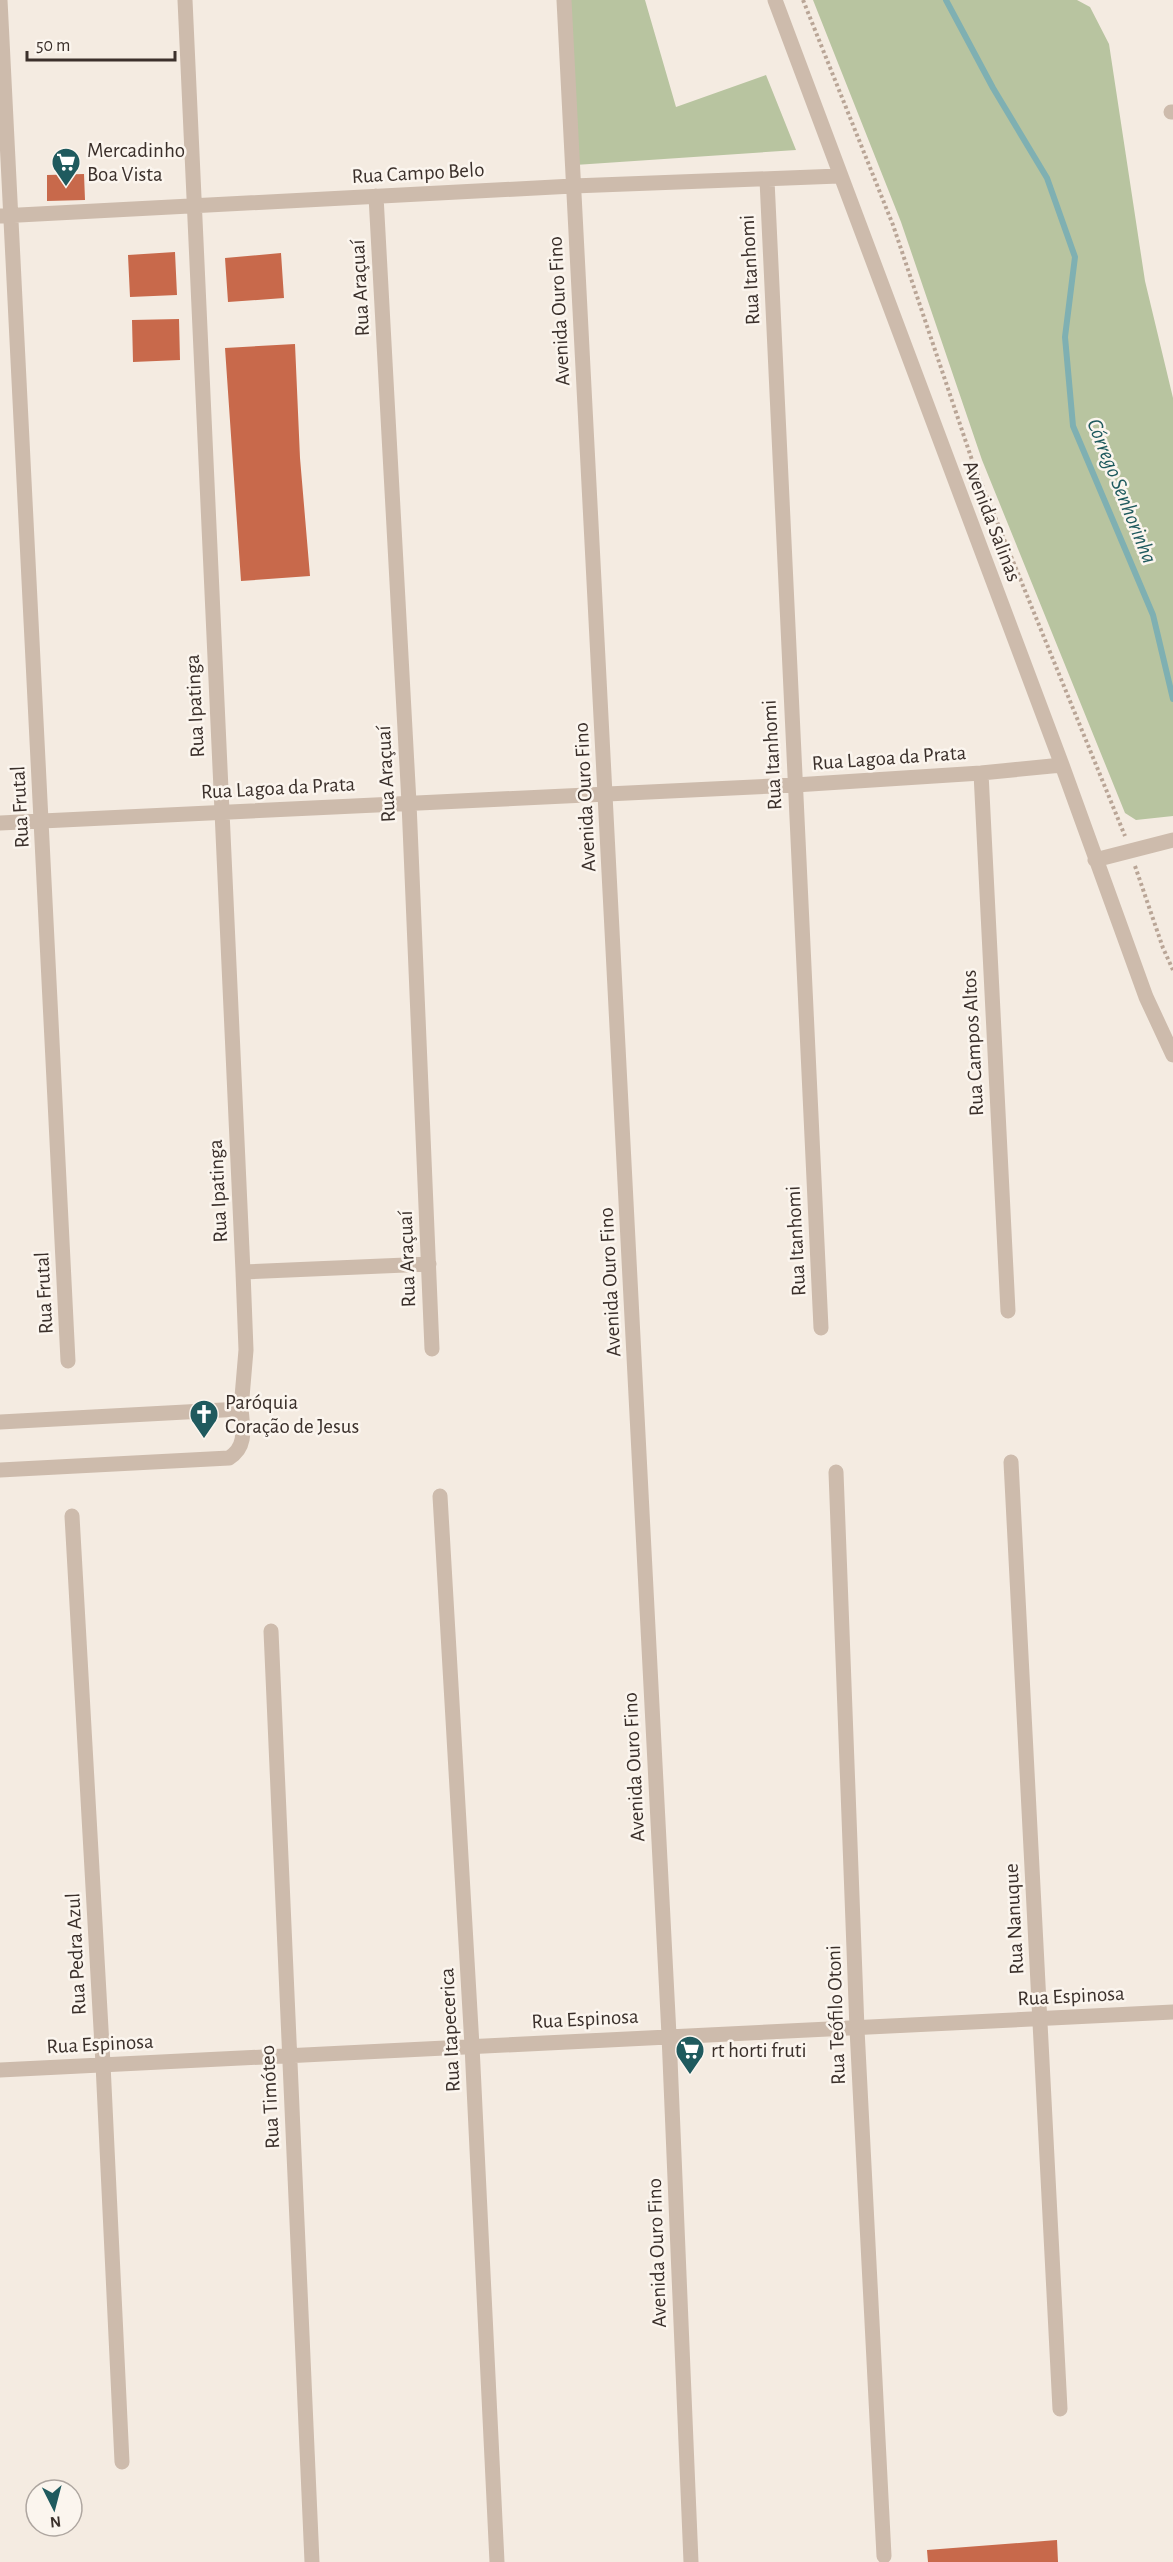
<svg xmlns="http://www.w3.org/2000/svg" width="1173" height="2562" font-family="'Alegreya Sans',sans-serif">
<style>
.green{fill:#b8c4a0}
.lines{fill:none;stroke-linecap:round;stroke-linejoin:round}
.stream{stroke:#7fb0b2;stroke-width:6}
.building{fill:#c8694b}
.path{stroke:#b9a596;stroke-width:4;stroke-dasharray:3 3;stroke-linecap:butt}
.minor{stroke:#cdbbac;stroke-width:15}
.labels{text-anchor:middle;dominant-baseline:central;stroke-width:5;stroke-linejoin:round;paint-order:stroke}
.poi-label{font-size:21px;fill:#3b302b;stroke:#fbf5ee;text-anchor:start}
.street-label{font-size:21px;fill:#3b302b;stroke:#fbf5ee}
.water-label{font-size:22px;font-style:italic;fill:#1f5a5e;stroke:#fbf5ee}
</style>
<rect width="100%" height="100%" fill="#f4ebe1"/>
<!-- green -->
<path class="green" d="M567 0H645L676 107 766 75 796 150 575 165Z
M813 0H1077L1090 7 1109 44 1145 281 1173 398V816L1136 820 1125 813 982 460 901 222Z"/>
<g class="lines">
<!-- stream -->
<path class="stream" d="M946 0 993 88 1047 178 1075 257 1065 337 1073 426 1153 615 1173 699"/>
</g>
<!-- building -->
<path class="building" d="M84 174 85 200 47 201V175Z
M175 252 177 295 130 297 128 255Z
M281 253 284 298 228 302 225 258Z
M179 319 180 360 133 362 132 320Z
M295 344 300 458 310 576 241 581 225 348Z
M1057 2540 1058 2562H928L927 2550Z"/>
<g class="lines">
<!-- path -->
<path class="path" d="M803 0 893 225 973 463 1125 836
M1135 866 1163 948 1173 970"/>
<!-- minor -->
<path class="minor" d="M0 0 68 1361
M185 0 243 1272 246 1350 241 1409
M564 0 669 2035 691 2562
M775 0 1062 765 1146 997 1173 1055
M1171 112H1173
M767 180 821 1328
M376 196 409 803 432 1349
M0 216 573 186 839 176
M981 773 1008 1311
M0 823 795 785 981 773 1062 765
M1095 860 1173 840
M243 1272 429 1264
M0 1422 241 1409C243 1429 247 1447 229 1458L0 1470
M1011 1462 1060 2409
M836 1472 857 2029 884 2556
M440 1496 472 2046 497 2562
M72 1516 103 2064 122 2462
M271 1631 312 2562
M0 2070 1173 2012"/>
</g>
<!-- icons -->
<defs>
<g id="supermarket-pin" transform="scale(1.5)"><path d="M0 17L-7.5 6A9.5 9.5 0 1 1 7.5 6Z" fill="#1f5a5e" stroke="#fbf5ee"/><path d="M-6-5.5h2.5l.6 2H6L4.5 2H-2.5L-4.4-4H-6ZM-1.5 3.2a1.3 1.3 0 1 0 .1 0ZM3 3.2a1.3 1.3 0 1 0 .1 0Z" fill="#fff"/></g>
<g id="church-pin" transform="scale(1.5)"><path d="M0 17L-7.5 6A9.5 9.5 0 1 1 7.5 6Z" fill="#1f5a5e" stroke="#fbf5ee"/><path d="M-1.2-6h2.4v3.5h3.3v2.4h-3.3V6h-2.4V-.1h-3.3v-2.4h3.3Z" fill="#fff"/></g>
</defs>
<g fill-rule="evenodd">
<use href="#supermarket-pin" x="66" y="162"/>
<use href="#church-pin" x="204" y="1414"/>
<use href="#supermarket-pin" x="690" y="2050"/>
</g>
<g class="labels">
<!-- poi labels -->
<g class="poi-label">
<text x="87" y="150">Mercadinho<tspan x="87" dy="24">Boa Vista</tspan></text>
<text x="225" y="1402">Paróquia<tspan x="225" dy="24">Coração de Jesus</tspan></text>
<text x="711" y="2050">rt horti fruti</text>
</g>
<!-- street labels -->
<g class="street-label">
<text transform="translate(418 173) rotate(-3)">Rua Campo Belo</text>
<text transform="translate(750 270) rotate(-93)">Rua Itanhomi</text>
<text transform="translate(360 288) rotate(-93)">Rua Araçuaí</text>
<text transform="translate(559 311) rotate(-93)">Avenida Ouro Fino</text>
<text transform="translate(992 521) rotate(69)">Avenida Salinas</text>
<text transform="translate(195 706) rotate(-93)">Rua Ipatinga</text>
<text transform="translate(772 755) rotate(-93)">Rua Itanhomi</text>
<text transform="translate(889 758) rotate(-4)">Rua Lagoa da Prata</text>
<text transform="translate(386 774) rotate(-93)">Rua Araçuaí</text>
<text transform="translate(278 788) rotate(-3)">Rua Lagoa da Prata</text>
<text transform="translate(585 797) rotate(-93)">Avenida Ouro Fino</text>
<text transform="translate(20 807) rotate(-93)">Rua Frutal</text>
<text transform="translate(973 1043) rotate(-93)">Rua Campos Altos</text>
<text transform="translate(218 1191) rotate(-93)">Rua Ipatinga</text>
<text transform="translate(796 1241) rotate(-93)">Rua Itanhomi</text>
<text transform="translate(407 1259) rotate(-92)">Rua Araçuaí</text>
<text transform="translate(610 1282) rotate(-93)">Avenida Ouro Fino</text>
<text transform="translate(44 1293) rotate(-93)">Rua Frutal</text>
<text transform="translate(634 1767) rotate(-93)">Avenida Ouro Fino</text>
<text transform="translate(1014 1919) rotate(-93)">Rua Nanuque</text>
<text transform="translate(76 1954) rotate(-93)">Rua Pedra Azul</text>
<text transform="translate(1071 1996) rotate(-3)">Rua Espinosa</text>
<text transform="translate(836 2015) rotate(-92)">Rua Teófilo Otoni</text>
<text transform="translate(585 2019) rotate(-3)">Rua Espinosa</text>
<text transform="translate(450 2030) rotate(-93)">Rua Itapecerica</text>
<text transform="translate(100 2044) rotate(-3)">Rua Espinosa</text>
<text transform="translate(270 2097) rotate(-93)">Rua Timóteo</text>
<text transform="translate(657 2253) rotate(-92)">Avenida Ouro Fino</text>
</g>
<!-- water labels -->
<g class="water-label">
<text transform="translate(1122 491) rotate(68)">Córrego Senhorinha</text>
</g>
</g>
<!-- north arrow -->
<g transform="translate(54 2508) rotate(174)"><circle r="28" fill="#fbf5ee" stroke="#aea6a0" stroke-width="1.5"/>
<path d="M0-4.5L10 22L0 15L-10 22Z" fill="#1f5a5e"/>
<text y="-9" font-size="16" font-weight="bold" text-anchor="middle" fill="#3b302b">N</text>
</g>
<!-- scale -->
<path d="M27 51v9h148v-9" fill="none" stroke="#3b302b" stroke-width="3"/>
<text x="36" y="51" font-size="18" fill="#3b302b" stroke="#fbf5ee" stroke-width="4.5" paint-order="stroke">50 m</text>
</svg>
